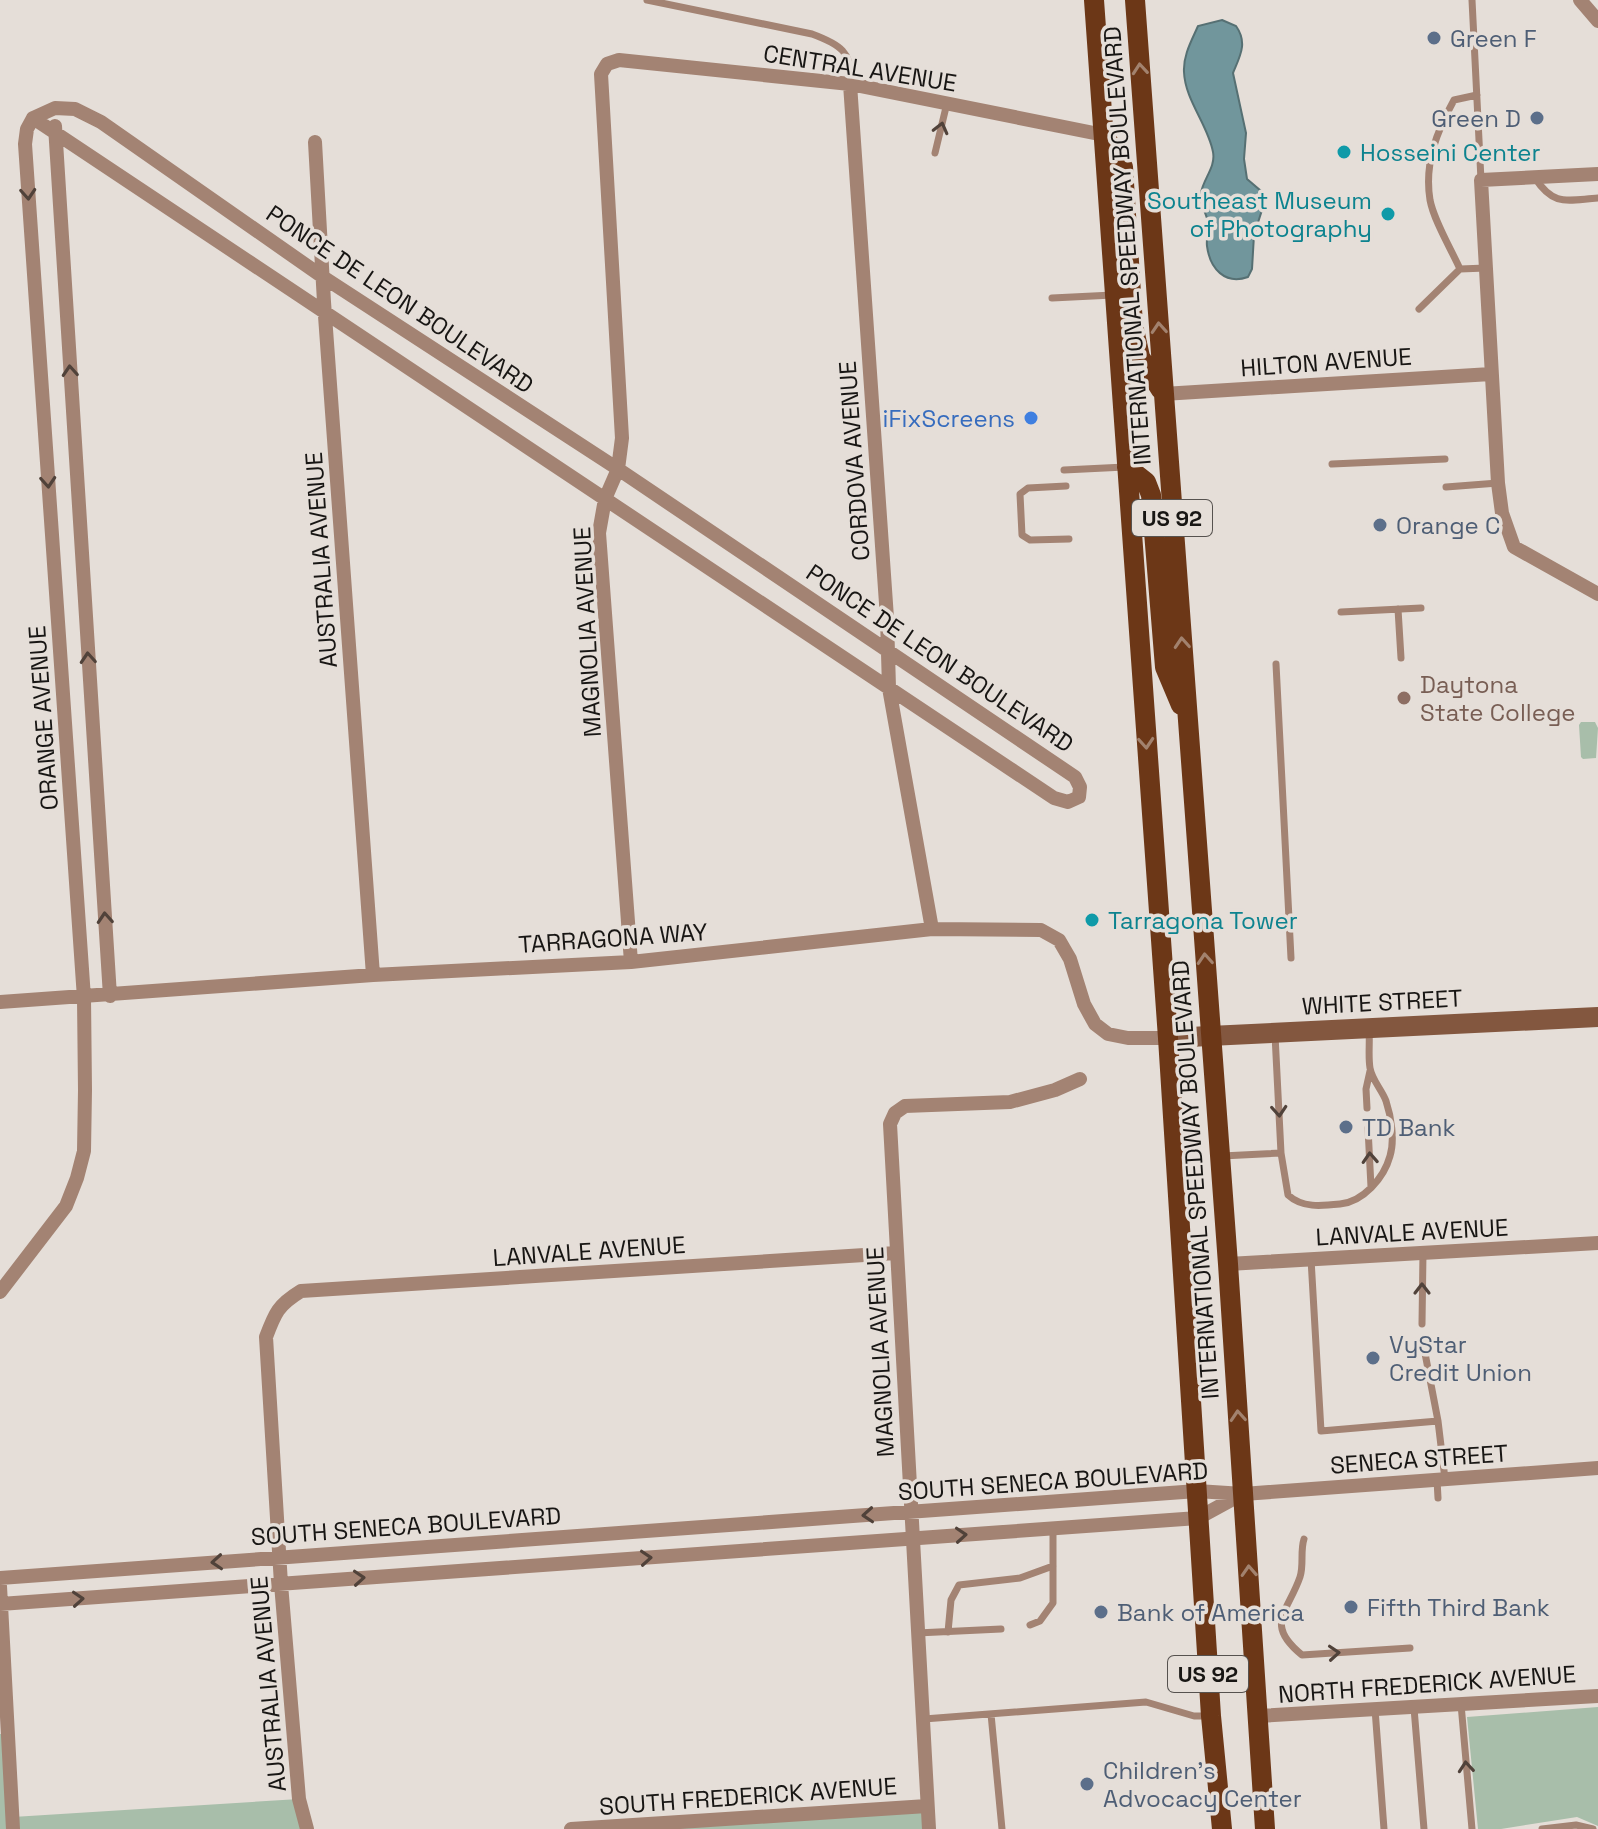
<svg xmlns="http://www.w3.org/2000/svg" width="1598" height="1829" font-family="'Space Grotesk',sans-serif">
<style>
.green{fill:#a8beaa}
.water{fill:#71969c;stroke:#567073;stroke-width:2}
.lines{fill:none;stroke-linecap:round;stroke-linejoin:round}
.lane{stroke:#a38373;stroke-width:7}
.street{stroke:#a38373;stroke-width:14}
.secondary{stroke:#83573f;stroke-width:20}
.primary{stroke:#6c3717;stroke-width:20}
.oneway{stroke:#a2826e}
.oneway2{stroke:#50423a}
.service-dot{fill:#5c6f8a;stroke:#e5ded8;stroke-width:3}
.culture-dot{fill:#0f9aa8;stroke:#e5ded8;stroke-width:3}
.shop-dot{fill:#3f7fe0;stroke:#e5ded8;stroke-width:3}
.education-dot{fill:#8d6e63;stroke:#e5ded8;stroke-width:3}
.labels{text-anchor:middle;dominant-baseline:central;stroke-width:7;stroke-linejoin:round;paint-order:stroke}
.shield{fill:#e5ded8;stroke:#56524f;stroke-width:2}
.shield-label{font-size:22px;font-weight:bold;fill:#181614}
.service-label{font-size:24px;fill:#4e5e75;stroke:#e5ded8;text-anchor:start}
.street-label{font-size:24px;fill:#181614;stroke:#e5ded8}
.culture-label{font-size:24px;fill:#0d838f;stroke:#e5ded8;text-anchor:start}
.shop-label{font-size:24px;fill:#366cbe;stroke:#e5ded8;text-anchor:end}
.education-label{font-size:24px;fill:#785e54;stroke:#e5ded8;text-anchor:start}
</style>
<rect width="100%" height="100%" fill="#e5ded8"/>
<!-- green -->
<path class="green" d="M1581 722H1595L1598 728 1596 758 1583 759 1581 757 1579 725Z
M1598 1707V1826L1577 1817 1501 1829H1478L1467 1717Z
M0 1734H8L13 1817 299 1799 307 1829H0Z
M927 1806 929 1829H572Z"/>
<!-- water -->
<path class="water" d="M1222 20 1236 26C1248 43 1240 56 1233 73L1246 133 1244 159 1247 179 1261 191 1259 202 1262 210 1254 235 1252 269 1248 277C1225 285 1210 269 1207 246 1206 238 1209 230 1208 222 1206 212 1199 203 1201 193 1203 179 1216 167 1213 152 1208 125 1185 100 1184 72 1183 55 1192 40 1198 26Z"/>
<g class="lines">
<!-- lane -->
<path class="lane" d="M647 0 812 34C839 44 854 52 850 84
M1472 0 1481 180
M935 153 947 103
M1535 178C1554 207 1567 200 1598 198
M1460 269C1451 249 1434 221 1430 200 1424 163 1437 131 1454 100L1477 95
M1052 298 1113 295
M1419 309 1460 269 1486 268
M1332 464 1445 459
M1064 470 1125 467
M1066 486 1028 488 1020 494 1022 535 1030 540 1069 539
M1446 487 1498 483
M1398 609 1401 658
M1341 612 1421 608
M1276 664 1291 958
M1275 1035 1281 1153 1288 1195C1302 1208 1321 1206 1340 1204 1363 1202 1384 1178 1390 1156 1395 1140 1391 1116 1386 1101 1382 1090 1372 1080 1370 1068 1368 1056 1370 1043 1369 1031
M1367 1108 1366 1089 1370 1071
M1368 1128 1371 1187
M1222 1156 1281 1153
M1311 1259 1321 1431 1438 1421
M1422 1324 1423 1253
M1424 1348 1438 1421 1445 1479
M1437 1480 1438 1498
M1304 1539C1300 1551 1304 1565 1300 1577 1288 1612 1264 1624 1302 1655L1410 1648
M1030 1625 1040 1621 1053 1603V1528
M948 1632 951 1600 959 1585 1020 1578 1053 1566
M917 1633 1001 1629
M1461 1704 1472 1829
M1414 1708 1424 1829
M1375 1709 1384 1829
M991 1714 1002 1829
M924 1719 1146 1702 1194 1716H1209
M1542 1829 1576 1825 1593 1829"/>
<!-- street -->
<path class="street" d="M1580 0 1598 21
M850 84 887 618 889 688 932 929
M55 108 75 109 101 122 323 277 618 469 1075 777 1080 787 1079 797 1068 802 1054 798 33 118Z
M55 126 110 996
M315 142 324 302 373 975
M1598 174 1481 180 1498 483 1502 513 1514 547 1598 594
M1163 394 1491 374
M631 962 599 533 605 499 618 469 622 438 601 74 607 64 619 60 850 84 1104 135
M0 1002 373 975 631 962 932 929 1041 930 1059 940 1070 959 1084 1004 1095 1024 1108 1034 1128 1038H1168
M1228 1264 1598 1243
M0 1292 66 1206 77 1178 84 1151 85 1090 84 998 25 144 27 129 33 118
M0 1578 1197 1491 1243 1494 1598 1468
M0 1586 13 1829
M0 1604 1198 1518 1242 1494
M1258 1716 1598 1696
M307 1829 299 1799 281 1584 266 1337C275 1313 278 1305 301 1291L896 1253
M571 1829 927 1806
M929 1829 890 1124 895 1113 905 1106 1010 1102 1055 1090 1080 1079"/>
<!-- secondary -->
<path class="secondary" d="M1168 1038 1598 1017"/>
<!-- primary -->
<path class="primary" d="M1094 0 1168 1038 1211 1716 1222 1829
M1135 0 1228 1264 1265 1829
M1106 138 1123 167 1133 325 1140 357 1161 390
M1127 467 1146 482 1151 495 1165 667 1181 705"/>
</g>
<!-- one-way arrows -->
<defs><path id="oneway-chevron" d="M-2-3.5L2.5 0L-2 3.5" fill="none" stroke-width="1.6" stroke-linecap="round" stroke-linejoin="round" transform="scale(2)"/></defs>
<g class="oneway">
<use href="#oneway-chevron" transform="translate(1140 69) rotate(-95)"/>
<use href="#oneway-chevron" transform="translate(1159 328) rotate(-94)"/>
<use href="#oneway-chevron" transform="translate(1182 643) rotate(-94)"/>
<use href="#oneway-chevron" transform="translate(1146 743) rotate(86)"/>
<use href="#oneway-chevron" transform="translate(1205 959) rotate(-94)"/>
<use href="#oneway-chevron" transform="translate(1238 1416) rotate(-94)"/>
<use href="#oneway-chevron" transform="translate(1249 1571) rotate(-93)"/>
</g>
<g class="oneway2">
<use href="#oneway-chevron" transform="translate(941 128) rotate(-76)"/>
<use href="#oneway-chevron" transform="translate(28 194) rotate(86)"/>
<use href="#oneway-chevron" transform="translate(70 371) rotate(-94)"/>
<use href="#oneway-chevron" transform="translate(48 482) rotate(86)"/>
<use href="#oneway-chevron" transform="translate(88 658) rotate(-94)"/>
<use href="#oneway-chevron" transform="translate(105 918) rotate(-94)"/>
<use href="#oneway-chevron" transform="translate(1279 1111) rotate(86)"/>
<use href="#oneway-chevron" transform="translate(1370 1158) rotate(-93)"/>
<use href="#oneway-chevron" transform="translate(1422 1289) rotate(-90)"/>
<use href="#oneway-chevron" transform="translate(868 1515) rotate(176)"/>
<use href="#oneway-chevron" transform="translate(961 1535) rotate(-4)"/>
<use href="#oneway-chevron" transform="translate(646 1558) rotate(-4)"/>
<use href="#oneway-chevron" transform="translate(217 1562) rotate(176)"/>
<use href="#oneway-chevron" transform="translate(359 1578) rotate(-4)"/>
<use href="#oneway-chevron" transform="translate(78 1599) rotate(-4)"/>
<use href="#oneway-chevron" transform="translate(1334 1653) rotate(-4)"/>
<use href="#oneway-chevron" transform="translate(1466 1767) rotate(-95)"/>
</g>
<!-- markers -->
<g class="service-dot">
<circle cx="1434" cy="38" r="8"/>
<circle cx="1537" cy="118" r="8"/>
<circle cx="1380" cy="525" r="8"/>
<circle cx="1346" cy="1127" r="8"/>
<circle cx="1373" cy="1358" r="8"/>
<circle cx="1351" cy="1607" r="8"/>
<circle cx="1101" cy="1612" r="8"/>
<circle cx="1087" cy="1784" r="8"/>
</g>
<g class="culture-dot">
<circle cx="1344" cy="152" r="8"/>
<circle cx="1388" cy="214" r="8"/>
<circle cx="1092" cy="920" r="8"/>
</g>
<circle class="shop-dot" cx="1031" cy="418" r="8"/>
<circle class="education-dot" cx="1404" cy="698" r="8"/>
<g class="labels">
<!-- shield labels -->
<g class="shield">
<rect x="1132" y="500" width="80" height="36" rx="6"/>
<rect x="1168" y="1656" width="80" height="36" rx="6"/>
</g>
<g class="shield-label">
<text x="1172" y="518">US 92</text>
<text x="1208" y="1674">US 92</text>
</g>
<!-- service labels -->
<g class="service-label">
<text x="1450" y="38">Green F</text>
<text x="1521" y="118" text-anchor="end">Green D</text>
<text x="1396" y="525">Orange C</text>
<text x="1362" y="1127">TD Bank</text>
<text x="1389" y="1344">VyStar<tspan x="1389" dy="28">Credit Union</tspan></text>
<text x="1367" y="1607">Fifth Third Bank</text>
<text x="1117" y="1612">Bank of America</text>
<text x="1103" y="1770">Children's<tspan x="1103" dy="28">Advocacy Center</tspan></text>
</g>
<!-- street labels -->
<g class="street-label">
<text transform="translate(860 68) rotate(9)">CENTRAL AVENUE</text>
<text transform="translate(1127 246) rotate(-94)">INTERNATIONAL SPEEDWAY BOULEVARD</text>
<text transform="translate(400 299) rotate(34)">PONCE DE LEON BOULEVARD</text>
<text transform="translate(1326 362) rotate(-4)">HILTON AVENUE</text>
<text transform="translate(854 461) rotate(-94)">CORDOVA AVENUE</text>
<text transform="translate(321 560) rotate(-94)">AUSTRALIA AVENUE</text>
<text transform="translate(587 632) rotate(-93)">MAGNOLIA AVENUE</text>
<text transform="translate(940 658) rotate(34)">PONCE DE LEON BOULEVARD</text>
<text transform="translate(43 718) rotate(-94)">ORANGE AVENUE</text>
<text transform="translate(613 938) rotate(-4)">TARRAGONA WAY</text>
<text transform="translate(1382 1002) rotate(-3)">WHITE STREET</text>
<text transform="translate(1195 1180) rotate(-94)">INTERNATIONAL SPEEDWAY BOULEVARD</text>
<text transform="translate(1412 1232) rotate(-3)">LANVALE AVENUE</text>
<text transform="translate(589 1251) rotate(-4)">LANVALE AVENUE</text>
<text transform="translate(880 1352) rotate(-93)">MAGNOLIA AVENUE</text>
<text transform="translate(1419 1459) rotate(-4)">SENECA STREET</text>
<text transform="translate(1053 1481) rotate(-4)">SOUTH SENECA BOULEVARD</text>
<text transform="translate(406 1526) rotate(-4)">SOUTH SENECA BOULEVARD</text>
<text transform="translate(268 1684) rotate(-95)">AUSTRALIA AVENUE</text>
<text transform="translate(1427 1684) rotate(-4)">NORTH FREDERICK AVENUE</text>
<text transform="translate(748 1796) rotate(-4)">SOUTH FREDERICK AVENUE</text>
</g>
<!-- culture labels -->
<g class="culture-label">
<text x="1360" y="152">Hosseini Center</text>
<text x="1372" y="200" text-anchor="end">Southeast Museum<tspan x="1372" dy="28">of Photography</tspan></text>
<text x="1108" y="920">Tarragona Tower</text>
</g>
<!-- shop labels -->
<g class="shop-label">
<text x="1015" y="418">iFixScreens</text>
</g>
<!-- education labels -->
<g class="education-label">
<text x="1420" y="684">Daytona<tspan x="1420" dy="28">State College</tspan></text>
</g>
</g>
</svg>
